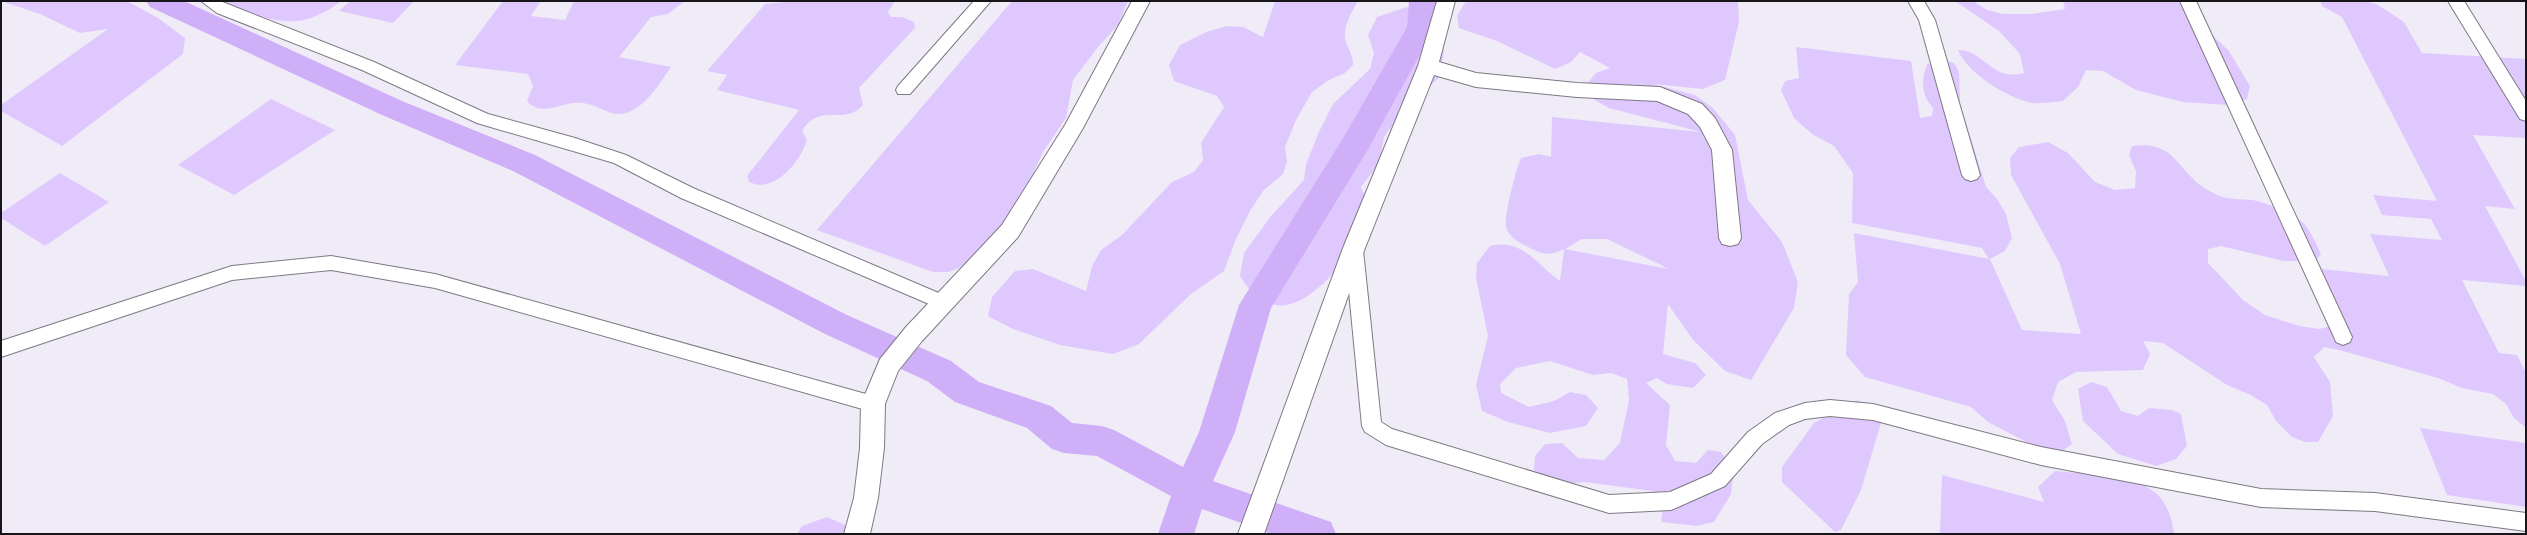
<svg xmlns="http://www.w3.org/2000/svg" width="2527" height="535" font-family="Bitter,serif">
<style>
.green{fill:#dfc8fe;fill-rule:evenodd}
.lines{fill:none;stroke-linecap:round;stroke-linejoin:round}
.canal{fill:#cfb0f8;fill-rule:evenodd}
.service-casing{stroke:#7d7983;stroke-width:2}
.minor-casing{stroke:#7d7983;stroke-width:2}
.tertiary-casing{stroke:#7d7983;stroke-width:2}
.service{fill:#fff;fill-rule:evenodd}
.minor{fill:#fff;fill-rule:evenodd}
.tertiary{fill:#fff;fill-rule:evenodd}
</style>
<rect width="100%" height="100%" fill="#f0ecf7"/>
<!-- green -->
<path class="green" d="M1 1H127L158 18 185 38 183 54 62 146 1 111V105L108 29 80 33 40 14Z
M220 1H341C331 10 311 20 297 21 273 23 242 12 220 1Z
M350 1H414L393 23 339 11Z
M503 1H541L531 16 565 20 574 1H685L668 14 651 17 619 57 671 67C659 84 647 106 626 113 610 118 598 104 582 103 562 100 543 119 527 101L533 86 528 74 455 65Z
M794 1H895L888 12 891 17H902L914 22 915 28 859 88 863 105C844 127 820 101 802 131L807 140C801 159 783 183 761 185 758 185 752 183 749 182L747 176 799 110 717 90 727 75 707 71 765 4Z
M1012 1H1128L1118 25 1098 47 1073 80 1066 118 1043 152 1011 221 968 264 949 272H933L817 230Z
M1275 1H1358C1352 12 1341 29 1346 42 1350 52 1353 55 1353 65L1345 73 1329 80 1312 92 1296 120 1285 147 1287 162 1283 174 1263 191 1250 211 1236 239 1224 271 1191 294 1139 344 1113 354 1060 345 1013 329 988 316 992 297 1015 271 1033 269 1086 291 1092 266 1101 250 1122 235 1172 182 1194 172 1203 160 1201 143 1224 107 1217 96 1174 81 1169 65 1180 45 1206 32 1227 26 1243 27 1263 37Z
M1466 1H1738L1739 22 1725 80 1703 89 1653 84 1695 95 1713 108 1735 135 1748 200 1782 242 1798 282 1794 308 1751 380 1725 371 1693 340 1668 304 1663 354 1695 363 1706 375 1693 388 1667 384 1657 378 1646 383 1670 405 1666 445 1675 461 1696 463 1708 450 1721 452 1734 469 1731 494 1714 522 1697 526 1661 522 1663 508 1652 491 1584 482 1565 484 1543 476 1534 470 1535 456 1545 444 1562 443 1578 458 1604 460 1620 443 1629 400 1627 379 1611 373 1593 375 1550 361 1516 368 1500 384 1501 393 1529 407 1554 401 1570 392 1586 395 1598 408 1586 426 1550 433 1508 422 1482 411 1476 385 1488 336 1476 278 1477 263 1490 246C1523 238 1537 265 1560 281L1564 249C1551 256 1544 255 1530 248 1521 243 1508 238 1506 226 1504 215 1516 169 1521 158L1539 154 1551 157 1552 117 1701 132 1609 108 1588 96 1587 84 1596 73 1610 68 1580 52 1571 62 1555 69 1497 41 1459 28 1457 16ZM1582 239H1607L1669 269 1565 249Z
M1955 1H1973L1987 10 2003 14H2032L2065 9 2063 1H2196L2209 32 2229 51 2250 86 2247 99 2227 105 2183 102 2136 90 2103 71 2086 70 2078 87 2063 101C2053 102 2041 104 2032 103 2007 98 1967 73 1958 50 1985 50 1991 82 2024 73L2020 54 1999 31Z
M2321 1H2367L2378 5 2404 22 2422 53 2526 59V138L2473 135 2515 209 2485 206 2526 281V286L2462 280 2499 353 2517 355 2526 373V428L2514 418 2506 404 2493 394 2462 388 2438 378 2343 351 2324 347 2314 357 2330 382 2333 416 2318 442H2305L2292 437 2276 421 2267 405 2251 395 2227 385 2163 343 2143 341 2150 354 2143 370 2076 372 2058 382 2052 400 2065 421 2072 444 2061 452 2040 449 1988 422 1971 407 1865 377 1846 355 1849 294 1858 282 1854 233 1989 259 1982 248 1852 223 1853 173 1834 146 1812 134 1794 118 1781 90 1785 81 1799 78 1796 47 1911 61 1920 118 1932 116 1933 108C1921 94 1921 81 1927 64L1944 60 1954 63 1959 72 1960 103 1986 187 1997 199 2006 214 2012 238 2005 251 1990 259 2022 330 2081 334 2060 264 2011 175 2010 158 2019 147 2048 142 2068 153 2095 182 2115 190 2135 188 2136 171 2129 155 2132 146C2176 140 2177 171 2206 189 2226 201 2231 198 2252 200 2266 202 2286 212 2298 219 2309 225 2315 242 2321 254L2316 261H2283L2221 246 2208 249V263L2243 300 2265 315 2299 326 2319 329 2327 327 2329 324 2302 267 2389 276 2370 234 2442 240 2431 219 2382 215 2373 195 2437 201 2342 17 2322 6Z
M1407 7 1433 17 1445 38 1441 76 1431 85 1408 92 1399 108 1395 122 1384 137 1379 164 1361 187 1366 199 1370 228C1340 266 1285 350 1240 276L1244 253 1271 216 1304 180 1306 164 1319 132 1333 104 1370 69 1374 53 1368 35 1377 17Z
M271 99 335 130 234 195 178 165Z
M60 173 109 202 45 246 1 218V213Z
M2091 382 2107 387 2121 411 2138 416 2149 408 2172 410 2181 414 2187 446 2176 459 2156 466 2118 454 2083 421 2078 389Z
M1856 400 1875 407 1881 423 1861 490 1841 530 1835 532 1782 482V467L1814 423Z
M2420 428 2526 443V507L2447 495Z
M2055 471C2081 474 2132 474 2153 491 2166 500 2173 519 2174 534H1940L1942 475 2044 502 2038 487Z
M827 517 845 525 850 534H797L802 526Z"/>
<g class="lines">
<!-- canal -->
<path class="canal" d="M146 1H184L402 101 535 155 847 315 951 361 979 382 1051 406 1072 423 1102 426 1114 430 1183 467 1199 432 1239 305 1345 135 1407 27 1409 1H1437L1435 27 1367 151 1271 308 1235 432 1213 481 1331 522 1336 534H1272L1202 509 1194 534H1158L1171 496 1097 456 1064 453 1052 449 1027 428 955 402 927 381 823 333 513 171 382 115 150 7Z"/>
<!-- service casing -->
<g class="service-casing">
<path id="service" d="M201 1H220L374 62 488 114 575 138 626 155 693 188 948 297 951 302 948 307 942 309 936 307 681 198 614 163 477 123 362 70 217 13Z
M974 1H991L910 94H898L896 90 898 86Z
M1908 1H1924L1935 20 1980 175 1977 179 1971 181 1965 179 1962 175 1919 20Z
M2180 1H2196L2352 337 2350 342 2343 345 2336 342 2334 337Z
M2448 1H2464L2526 101V121L2520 119Z
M1354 243 1360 245 1363 250 1381 422 1392 429 1609 495 1670 492 1711 474 1748 432 1775 413 1805 403 1830 400 1873 404 2041 447 2261 489 2375 493 2526 513V531L2375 511 2261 507 2041 465 1873 420 1830 416 1805 419 1789 425 1762 444 1725 486 1678 507 1671 510 1609 513 1386 445 1365 432 1362 426 1345 250 1348 245Z
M331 256 435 274 873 396 880 398 883 404 880 410 873 412 435 288 331 270 232 280 1 357V341L232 266Z"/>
</g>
<!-- minor casing -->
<g class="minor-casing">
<path id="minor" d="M1437 1H1455L1439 62 1476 73 1577 83 1660 87 1702 104 1715 118 1732 150 1741 238 1738 244 1730 246 1722 244 1719 238 1712 150 1700 127 1688 114 1657 101 1577 97 1476 87 1434 75 1365 248 1264 534H1238L1343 248 1418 66Z"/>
</g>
<!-- tertiary casing -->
<g class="tertiary-casing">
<path id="tertiary" d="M1132 1H1150L1083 128 1018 237 922 341 898 371 885 404 884 448 878 498 870 534H844L854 498 860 448 861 404 880 359 906 327 1002 225 1065 125Z"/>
</g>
<!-- service -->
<use href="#service" class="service"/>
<!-- minor -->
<use href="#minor" class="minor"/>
<!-- tertiary -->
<use href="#tertiary" class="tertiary"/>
</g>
<!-- border -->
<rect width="2527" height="535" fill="none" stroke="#171519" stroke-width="4"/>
</svg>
